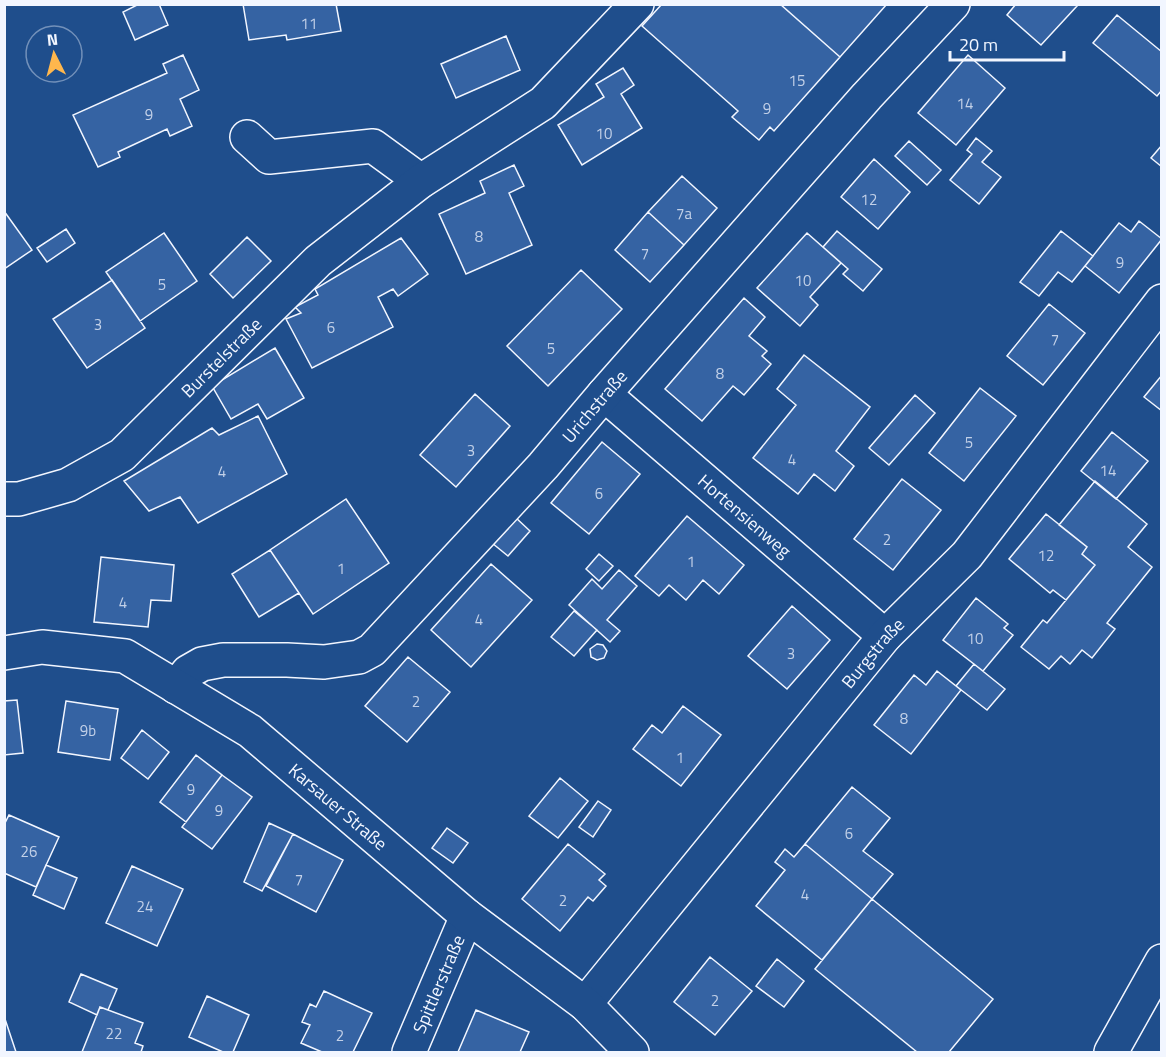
<svg xmlns="http://www.w3.org/2000/svg" width="1166" height="1057" font-family="'Titillium Web',sans-serif">
<style>
.building{fill:#3563a3;stroke:#f2f6ff;stroke-width:1.5}
.lines{fill:none;stroke-linecap:round;stroke-linejoin:round}
.street-casing{stroke:#f2f6ff;stroke-width:36}
.secondary-casing{stroke:#f2f6ff;stroke-width:36}
.primary-casing{stroke:#f2f6ff;stroke-width:36}
.street{stroke:#1f4e8c;stroke-width:33}
.secondary{stroke:#1f4e8c;stroke-width:33}
.primary{stroke:#1f4e8c;stroke-width:33}
.labels{text-anchor:middle;dominant-baseline:central;stroke-width:4.5;stroke-linejoin:round;paint-order:stroke}
.number-label{font-size:15px;fill:#c3d1e8}
.street-label{font-size:18px;fill:#f2f6ff;stroke:#1f4e8c}
</style>
<rect width="100%" height="100%" fill="#1f4e8c"/>
<!-- building -->
<path class="building" d="M139 4H159L168 25 135 40 123 12Z
M243 4H336L341 31 287 40 286 35 249 40Z
M662 4H780L840 57 774 131 770 127 759 140 732 117 738 111 642 26Z
M780 4H887L840 57Z
M1016 4H1075L1077 6 1041 45 1007 15Z
M1117 15 1162 52V90L1157 96 1093 43Z
M506 36 520 70 456 98 441 64Z
M183 55 199 90 180 99 192 126 170 136 167 129 118 152 120 157 98 167 73 115 167 73 163 64Z
M968 55 1005 88 956 145 918 113Z
M623 68 634 85 621 94 642 128 582 165 558 125 604 97 596 84Z
M976 138 992 151 982 162 1001 177 979 204 950 180 972 154 967 150Z
M909 141 941 170 927 185 895 156Z
M1162 145V167L1151 158Z
M874 159 910 192 878 229 841 197Z
M514 165 524 186 509 193 532 245 466 274 439 214 485 193 480 181Z
M682 176 717 208 684 245 648 212Z
M4 211 32 250 4 269Z
M648 212 684 245 650 282 615 250Z
M1139 221 1162 239 1119 293 1085 266 1119 223 1131 232Z
M66 229 75 243 47 262 37 248Z
M837 231 882 269 863 291 843 274 848 269 823 247Z
M1061 231 1093 256 1072 282 1058 272 1039 296 1020 282Z
M164 233 197 281 140 321 106 272Z
M807 233 841 263 810 297 818 305 800 326 757 288Z
M247 237 271 261 233 298 210 274Z
M401 238 428 274 398 296 393 289 378 297 393 327 312 368 286 319 301 313 295 307 318 295 315 289Z
M581 270 622 309 548 386 507 346Z
M112 280 145 328 87 368 53 319Z
M744 298 765 317 749 336 767 351 762 356 771 364 744 395 733 386 702 421 665 389Z
M1049 304 1085 333 1043 385 1007 356Z
M275 348 304 398 267 419 258 404 231 419 212 386Z
M804 355 870 407 836 451 854 466 835 491 814 474 798 494 753 458 796 405 777 389Z
M1162 375V411L1144 397Z
M980 388 1016 416 964 481 929 453Z
M475 394 510 426 456 487 420 455Z
M915 395 935 413 889 465 869 448Z
M258 416 287 474 198 523 180 497 149 511 124 481 212 428 219 435Z
M1112 432 1148 461 1116 499 1081 471Z
M602 442 640 474 589 534 551 503Z
M902 479 941 510 893 570 854 539Z
M1095 481 1147 524 1128 547 1152 567 1107 623 1115 629 1092 658 1082 650 1070 664 1061 656 1049 669 1021 647 1043 620 1047 623 1095 565 1082 554 1087 547 1059 525Z
M346 499 389 563 313 614 270 550Z
M1046 514 1087 547 1082 554 1095 565 1066 600 1053 590 1050 593 1009 559Z
M687 516 744 565 719 594 703 580 686 600 669 585 659 596 635 576Z
M515 517 530 531 508 556 492 543Z
M270 550 299 593 259 617 232 574Z
M599 554 613 566 599 581 586 569Z
M101 557 174 565 171 601 151 600 148 627 94 622Z
M491 564 532 600 471 667 431 630Z
M619 570 637 586 607 620 620 631 610 642 569 605 592 579 602 589Z
M976 598 1008 624 1004 628 1013 635 983 671 943 640Z
M792 606 830 640 787 689 748 656Z
M574 611 597 630 574 656 551 637Z
M597 644 603 645 607 651 604 658 597 660 591 657 590 649Z
M408 657 450 692 407 742 365 706Z
M974 664 1005 689 987 710 956 686Z
M937 671 961 690 911 754 874 725 914 675 926 685Z
M17 700 23 753 4 755V701Z
M66 701 118 709 110 760 58 752Z
M683 706 721 735 681 786 633 749 652 725 662 733Z
M142 730 169 752 148 779 121 758Z
M196 755 222 775 186 822 160 802Z
M222 775 252 797 212 849 182 827Z
M560 778 588 801 558 838 529 816Z
M852 787 890 818 863 851 893 874 872 899 805 844Z
M598 801 611 810 593 837 579 827Z
M9 815 59 837 36 887 4 873V825Z
M269 823 293 834 262 891 244 882Z
M447 828 468 843 453 863 432 848Z
M293 834 343 860 316 912 266 886Z
M568 844 605 874 599 880 606 886 593 901 588 897 560 931 522 899Z
M805 844 872 899 822 960 756 906 785 870 775 862 785 849 794 857Z
M46 865 77 878 64 909 33 895Z
M132 866 183 889 157 946 106 923Z
M872 899 993 999 949 1052H917L815 969Z
M710 957 752 991 715 1035 674 1002Z
M777 959 804 981 784 1007 756 986Z
M81 974 117 989 108 1010 100 1007 97 1015 69 1002Z
M324 991 372 1013 353 1052H322L301 1043 310 1025 302 1022 310 1004 316 1007Z
M207 996 249 1015 233 1052H223L189 1037Z
M100 1007 143 1023 135 1043 143 1046 141 1052H82Z
M476 1010 529 1032 520 1052H458Z
M4 1016 16 1052H4Z"/>
<g class="lines">
<!-- street casing -->
<g class="street-casing">
<g id="street">
<path d="M247 137 269 157 373 146 421 181"/>
<path id="s1" d="M604 394 885 636"/>
<path id="s2" d="M4 499H19L68 485 122 455 318 261 421 181 543 103 637 4"/>
<path id="s3" d="M176 687 188 672 202 664 223 660H287L324 662 359 657 372 650 543 466 604 394 867 96 953 4"/>
<path id="s4" d="M585 1004 885 636 967 555 1162 301"/>
<path id="s5" d="M409 1052 467 916"/>
</g>
</g>
<!-- secondary casing -->
<g class="secondary-casing">
<g id="secondary">
<path id="s6" d="M4 653 42 647 125 656 250 731 467 916 585 1004 632 1052"/>
</g>
</g>
<!-- primary casing -->
<g class="primary-casing">
<path id="primary" d="M1111 1052 1162 961"/>
</g>
<!-- street -->
<use href="#street" class="street"/>
<!-- secondary -->
<use href="#secondary" class="secondary"/>
<!-- primary -->
<use href="#primary" class="primary"/>
</g>
<g class="labels">
<!-- number labels -->
<g class="number-label">
<text x="309" y="23">11</text>
<text x="797" y="80">15</text>
<text x="965" y="103">14</text>
<text x="767" y="108">9</text>
<text x="149" y="114">9</text>
<text x="604" y="133">10</text>
<text x="869" y="199">12</text>
<text x="684" y="213">7a</text>
<text x="479" y="236">8</text>
<text x="645" y="253">7</text>
<text x="1120" y="262">9</text>
<text x="803" y="280">10</text>
<text x="162" y="284">5</text>
<text x="98" y="324">3</text>
<text x="331" y="327">6</text>
<text x="1055" y="339">7</text>
<text x="551" y="348">5</text>
<text x="720" y="373">8</text>
<text x="969" y="442">5</text>
<text x="471" y="450">3</text>
<text x="792" y="459">4</text>
<text x="1108" y="470">14</text>
<text x="222" y="471">4</text>
<text x="599" y="493">6</text>
<text x="887" y="539">2</text>
<text x="1046" y="555">12</text>
<text x="691" y="561">1</text>
<text x="341" y="568">1</text>
<text x="123" y="602">4</text>
<text x="479" y="619">4</text>
<text x="975" y="638">10</text>
<text x="791" y="653">3</text>
<text x="416" y="701">2</text>
<text x="904" y="718">8</text>
<text x="88" y="730">9b</text>
<text x="680" y="757">1</text>
<text x="191" y="789">9</text>
<text x="219" y="810">9</text>
<text x="849" y="833">6</text>
<text x="29" y="851">26</text>
<text x="299" y="879">7</text>
<text x="805" y="894">4</text>
<text x="563" y="900">2</text>
<text x="145" y="906">24</text>
<text x="715" y="1000">2</text>
<text x="114" y="1033">22</text>
<text x="340" y="1035">2</text>
</g>
<!-- street labels -->
<g class="street-label">
<text stroke="none"><textPath href="#s2" startOffset="267">Burstelstraße</textPath></text>
<text stroke="none"><textPath href="#s3" startOffset="538">Urichstraße</textPath></text>
<text stroke="none"><textPath href="#s1" startOffset="186">Hortensienweg</textPath></text>
<text stroke="none"><textPath href="#s4" startOffset="454">Burgstraße</textPath></text>
<text stroke="none"><textPath href="#s6" startOffset="384">Karsauer Straße</textPath></text>
<text stroke="none"><textPath href="#s5" startOffset="74">Spittlerstraße</textPath></text>
</g>
</g>
<!-- border -->
<rect width="1166" height="1057" fill="none" stroke="#f2f6ff" stroke-width="12"/>
<!-- north arrow -->
<g transform="translate(54 54) rotate(354)"><circle r="28" fill="#1f4e8c" stroke="#7391ba" stroke-width="1.5"/>
<path d="M0-4.5L10 22L0 15L-10 22Z" fill="#ffb74d"/>
<text y="-9" font-size="16" font-weight="bold" text-anchor="middle" fill="#f2f6ff">N</text>
</g>
<!-- scale -->
<path d="M950 51v9h114v-9" fill="none" stroke="#f2f6ff" stroke-width="3"/>
<text x="959" y="51" font-size="18" fill="#f2f6ff" stroke="#1f4e8c" stroke-width="4.5" paint-order="stroke">20 m</text>
</svg>
